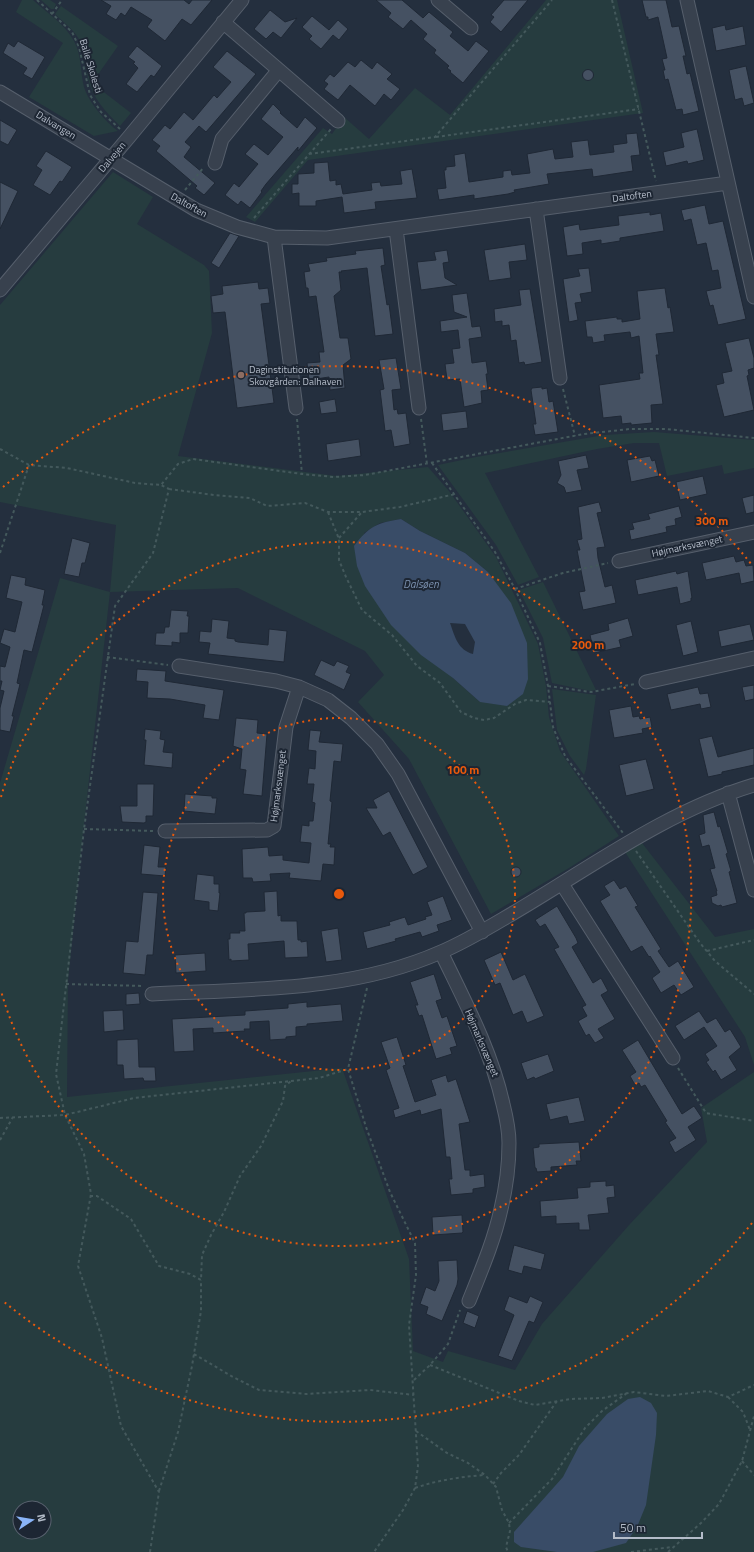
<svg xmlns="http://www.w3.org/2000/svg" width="754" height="1552" font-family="'Titillium Web',sans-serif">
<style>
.green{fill:#263c3f;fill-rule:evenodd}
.water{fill:#394c67;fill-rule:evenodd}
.building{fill:#455162;stroke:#1f2835}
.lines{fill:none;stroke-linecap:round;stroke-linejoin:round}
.minor-casing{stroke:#565f6c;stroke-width:15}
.path{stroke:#44595c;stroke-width:2;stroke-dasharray:3 3;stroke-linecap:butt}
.minor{stroke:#38414e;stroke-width:13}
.ring{fill:none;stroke:#e8590c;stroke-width:2;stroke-dasharray:2 4}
.education-dot{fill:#8d6e63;stroke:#1d2633;stroke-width:1.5}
.labels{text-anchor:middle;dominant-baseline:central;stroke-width:4;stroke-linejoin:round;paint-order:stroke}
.street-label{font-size:10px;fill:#b4bcc9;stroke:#1d2633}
.poi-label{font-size:10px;fill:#b4bcc9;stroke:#1d2633;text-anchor:start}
.water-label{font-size:11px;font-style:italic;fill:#7c92b1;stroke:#1d2633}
.centre{fill:#e8590c;stroke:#1d2633;stroke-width:2}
.ring-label{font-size:12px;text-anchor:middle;font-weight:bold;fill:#e8590c;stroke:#1d2633;stroke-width:4;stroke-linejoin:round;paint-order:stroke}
</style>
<rect width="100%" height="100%" fill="#242f3e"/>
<!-- green -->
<path class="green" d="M22 0H33C47 13 65 24 74 41 82 55 80 72 84 87 89 103 105 121 118 131L94 136 29 97 63 43 16 12Z
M41 0H50L56 4 54 9H51Z
M546 0H617L643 113 308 160 255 222 246 217 323 128 332 134 344 117 369 139 415 88 450 115Z
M61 6 118 46 92 83 131 113 120 126C106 112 92 98 88 78 85 65 85 51 79 39 73 29 63 22 55 14Z
M113 172 153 197 137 224 204 265 209 271 212 333 178 456 337 476 428 467 449 491 496 557 538 644 546 686 549 717 560 751 619 836 569 868 491 914 409 759 358 702 384 675 365 651 238 588 110 592 81 851 68 981 67 1097 342 1068 409 1259 413 1351 443 1362 448 1351 515 1370 542 1324 630 1224 707 1142 701 1108 754 1072V1552H0V783L60 578 110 592 116 525 0 502V305ZM401 519 420 531 465 553 488 572 480 702 453 678 364 533 380 523ZM20 1508H44V1532H20Z
M654 432 754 440V468L724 474 722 465 667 476 659 443H634L597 449 485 473 539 577 518 585 496 545 438 465 476 457 604 435Z
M543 582 596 690 590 691 552 683 543 638 519 590Z
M552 689 596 695 586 769 584 775 570 756 557 730Z
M642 843 715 937 754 929V1065L745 1037 625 852Z"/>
<!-- water -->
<path class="water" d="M401 519 420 531 465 553 488 572 511 603 527 643 528 679 523 694 507 706 480 702 453 678 421 655 391 625 365 586 357 566 354 546C369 526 377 523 401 519ZM450 623 465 624 475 642 473 654C458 650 455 637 450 623Z
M640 1397 651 1403 657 1413 656 1435 646 1505 637 1527 626 1543 593 1552H557L521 1547 514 1542V1532L563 1477 579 1446 607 1414 628 1399Z"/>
<!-- building -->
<path class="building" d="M101 0H184L189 4 192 0H212L191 25 182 19 165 41 147 27 152 20 131 7 125 16 121 13 116 20 106 14 111 6Z
M376 0H402L423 18 429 12 453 32 450 36 468 51 476 41 489 51 463 83 450 72 451 71 447 68 449 66 434 53 436 50 423 39 427 34 411 20 403 29 388 17 391 13Z
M504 0H528L501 32 490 22 494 17 491 15Z
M642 0H666L672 27 679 26 686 56H683L687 74 690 73 699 111 683 115 682 109 676 110 668 79 665 80 663 70H665L662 59 667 58 658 17 648 20V17H646Z
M270 10 285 22 297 18 281 38 273 32 266 39 254 29Z
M312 16 329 30 338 20 348 29 339 40 333 35 321 49 309 39 312 36 302 27Z
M725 25 726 30 743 26 746 45 716 51 712 28Z
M18 41 45 57 32 79 23 74 27 68 3 53 8 43 14 47Z
M137 46 162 66 154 77 151 75 137 92 126 84 138 68 133 63 135 62 128 57Z
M227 51 256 74 206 132 199 126 185 142 191 147 184 157 215 183 204 195 195 188 197 186 156 151 160 146 152 140 165 125 170 129 184 112 193 120 214 95 217 98 231 82 213 67Z
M361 60 372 69 377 62 392 74 387 79 400 89 391 100 384 94 375 106 350 85 338 100 324 89 328 84 324 81 330 74 334 77 348 62 355 67Z
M746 66 754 103 744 106 742 98 735 100 729 70Z
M582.5 75a5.5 5.5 0 1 1 11 0a5.5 5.5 0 1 1-11 0Z
M273 104 281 112 280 113 297 128 305 117 317 128 298 151V147L266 184 261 191 262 192 250 208 241 201 238 205 225 195 234 183 239 187 258 164 245 154 254 144 268 155 283 137 261 119Z
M0 120 17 130 8 145 0 141Z
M697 129 704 160 688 164 687 161 666 166 663 152 684 147 681 133Z
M637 133 640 155 631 156 633 171 593 177 592 169 547 174 549 184 514 190 515 192 508 194 474 199V195L439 200 437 189 446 188 444 170H446V167L455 166 454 155 465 153 469 182 503 177V171L511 170 512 175 530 173 527 154 553 149 555 159 573 157 571 142 588 140 590 155 614 152 613 145 627 143 626 134Z
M46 151 72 167 62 182 60 181 50 195 33 185 42 170 36 166Z
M328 162 330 181 336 180V185L341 184 343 194 372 190 371 183 380 182 381 186 402 184 400 171 412 169 417 198 375 202 376 209 344 213 342 197 316 201V206H299V193L292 194V184H298V174L314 173V163Z
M0 182 18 191 0 229Z
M705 205 709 224 723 221 746 319 718 325 713 305 710 306 706 291 721 288 718 270 712 271 706 243 697 245 691 219 684 221 681 210Z
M650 212V215L661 213 664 231 620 238V241L601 244V240L582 243 583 254 567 256 563 227 579 224 580 230 619 225 618 216Z
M230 233 239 236 219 268 211 263Z
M525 244 527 260 509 262 511 278 489 281 484 250Z
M383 248 385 265 381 266 387 305 389 304 393 334 375 336 367 268 341 271 342 272H339L341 290 334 296 340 338H348L351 359 343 365 345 388 330 390 329 377 309 380 307 363 320 362 319 352H324L316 296 309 297 308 288H306L304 272 310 271 308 264 327 261 326 258 356 254 355 251Z
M447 250 449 262 443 263 445 278 457 285 421 290 417 262 436 260 434 252Z
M589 268 592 292 580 294 582 302 575 303 578 320 569 322 563 279 580 276 578 269Z
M258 282 259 289 268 288 270 303 261 304 274 403 237 408 225 312 213 313 211 296 223 294 222 286Z
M665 288 668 308 670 307 674 332 656 334 659 355H656L663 404 651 405 652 423 631 425V423L622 424 621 416 603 418 599 385 640 379 639 373H643L639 336 631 338 630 332 604 335 605 341 593 343 592 337H587L585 321 617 317V319H622V322L640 319 637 291Z
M530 289 542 362 525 365 524 362 519 363 516 340 511 341 509 325 502 326V321L495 322 494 309 521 305 519 290Z
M467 293 472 327 480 326 482 337 469 339 472 363 486 361 488 374H486L488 390 481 391 482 403 464 407 460 379 447 380 445 364 454 363 452 349 460 348 458 330 441 332 440 321 467 317 454 312 452 295Z
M749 338 754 358V368L748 370 749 375 747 376 754 410 724 417 716 385 724 383 722 373 732 371 725 343Z
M396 358 401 389 392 390 394 410 397 409 398 414 406 413 410 444 394 447 391 430 385 431 380 390 384 389 379 360Z
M542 387V389L547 388 549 402 553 401 558 432 535 435 533 424H536L531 390 532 388Z
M335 399 337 412 321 414 319 402Z
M466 411 468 428 443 431 441 414Z
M359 439 361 456 328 461 326 444Z
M586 455 589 468 577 470 582 490 566 493 564 487 557 483 561 475 558 461Z
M650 456 652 461 655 460 659 476 631 482 627 460Z
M703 476 707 494 680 500 676 482Z
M754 495V512L746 514 742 498Z
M599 502 602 512 597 513 605 547 597 548 598 558 605 587 612 585 616 603 583 610 579 592 585 591 577 550H580L577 540 582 539 578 507Z
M679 506 682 517 675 519 676 525 666 527 667 532 631 540 629 530 634 529 632 523 650 519 648 514Z
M72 538 90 543 85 563H82L79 577 64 574Z
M734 556 736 562 744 560 746 566 753 565 754 581 741 584 739 573 706 580 702 563Z
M676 571 677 574 688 571 692 598H691V601L680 604 677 587 638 595 635 580Z
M11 575 26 578 25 585 45 590 42 605H44L32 652 24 650 17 683 20 684 12 716H14L10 732 0 730V708L4 691 0 690 2 681H0V666L5 667 10 647 0 643 4 629 15 632 22 602 6 598Z
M171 610 188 611 187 616H189L188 633H180V643L172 642V646L155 645 156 633H164L165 627H169Z
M628 618 633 636 619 640 621 647 594 653 590 635 609 630 608 624Z
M212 619 229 621 227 638 235 639V641L238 642 268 645 269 629 287 631 284 662 208 654 210 643 199 642 200 631 211 632Z
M691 621 698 652 683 656 676 625Z
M750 624 754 640 721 647 718 631Z
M321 660 334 666 337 661 349 666 346 672 351 674 344 690 314 675Z
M137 669 166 671 165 681 224 690 219 720 203 718 205 705 170 699 147 698 148 682 136 681Z
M754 685V699L745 701 742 687Z
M698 687 700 694 708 693 711 707 701 709 700 704 671 710 667 694Z
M631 706 633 717 639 716 640 719 650 717 652 727 642 729 643 733 614 738 609 710Z
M236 718 258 720 257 733 267 734 262 796 243 794 246 770 240 769 242 749 233 746Z
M145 729 161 731 160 739 165 740 163 752 173 753 172 768 144 765 146 740H144Z
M310 730 321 731 319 742 343 744 341 762 334 761 330 801 332 802 328 844H331L330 847H335L334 865 323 864 321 881 289 878 290 873 270 874 271 881 253 882 252 878H243L242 849 268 847 269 856 283 855V860L309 863 311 843 300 842 302 825 309 826V821H313L315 803 312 802 314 784H307L309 768 315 769 316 751 308 750Z
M712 736 718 757 754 748V765L722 772V774L708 777 699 739Z
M646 759 654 789 626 796 619 765Z
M137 784H154L153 816H146V822L144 823 122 822 120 806H137Z
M389 791 428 867 413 875 390 832 383 836 366 808H377L373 800Z
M185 794 212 796V798H217L215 814 184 811Z
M714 812 718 827 720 826 728 853 726 854 731 871 729 872 737 903 722 907 721 905 718 906 712 903 711 897 717 895 716 891H717L710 869 715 868 709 845 702 847 699 835 705 833 703 815Z
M144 845 160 847 158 867H166L165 876 141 874Z
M511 872a5 5 0 1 1 10 0a5 5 0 1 1-10 0Z
M197 874 214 876V884H219V893H220L218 911 209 910V902L194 900Z
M614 880 620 889 626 886 638 906 635 907 661 949 658 951 669 967 678 961 694 987 681 995 674 985 661 993 652 978 660 972 650 956 649 957 642 946 631 952 600 901 610 895 604 886Z
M277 891 278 916 281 915V921H297L298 940H301V942L307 941 308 957 285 958 284 941 248 944 249 960 231 961V959L229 960 228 939H230V933H240L239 931H245L244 913H246V912L265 911 264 892Z
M143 892 158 893 153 955H147L145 975 123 973 126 941 138 942Z
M443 896 452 920 437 925 439 931 422 937 420 932 395 939 396 941 367 949 363 932 390 925 389 922 405 917 408 925 426 919 425 917 432 915 427 902Z
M557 906 576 938 578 943 572 947 593 983 601 978 608 991 601 995 615 1019 598 1029 604 1038 595 1043 589 1034 586 1036 578 1021 587 1016 582 1007 586 1005 554 949 559 947 545 924 540 927 535 920Z
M338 928 342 960 326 962 321 931Z
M501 952 513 980 525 974 544 1016 527 1023 522 1011 513 1015 500 983 495 985 484 960Z
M205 953 206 971 176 973 175 955Z
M434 974 442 999 436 1001 442 1018 447 1016 457 1046 450 1048 452 1054 436 1059 422 1015 419 1016 415 1005H418L410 982Z
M139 993 140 1004 126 1005V994Z
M307 1002V1007L341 1004 343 1021 307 1024V1026L296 1027V1036L286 1037V1039L270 1040 269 1021 250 1022V1029H244L245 1031 213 1033V1028L193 1029 194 1051 174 1052 172 1019 245 1015V1011L288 1008V1004Z
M123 1010 124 1030 104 1032 103 1011Z
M699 1011 707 1023 716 1018 725 1032 730 1029 741 1047 729 1057 737 1070 721 1080 715 1070 713 1072 706 1062 709 1060 705 1054 717 1046 704 1027 684 1040 675 1026Z
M397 1037 406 1065 403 1066 415 1102 436 1095 431 1080 446 1075 448 1082 456 1079 470 1122 459 1124 465 1170H470V1176L484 1174 485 1187 473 1189V1193L451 1195 449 1179H452L450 1157H446L441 1109 421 1115 420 1110 395 1118 393 1110 399 1108 386 1070 390 1068 381 1042Z
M138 1039 139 1067H155L156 1081H144L143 1078 124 1079 123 1065H117V1040Z
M638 1040 682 1114 694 1106 702 1118 688 1127 696 1140 675 1153 669 1142 676 1138 665 1122 667 1121 645 1085 641 1087 639 1083 635 1085 630 1076 636 1072 622 1050Z
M548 1054 554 1071 535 1079 534 1077 527 1080 521 1063Z
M579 1097 585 1121 569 1124 567 1116 550 1120 546 1104Z
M579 1142 581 1161H576L577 1165 551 1167V1171L537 1172 536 1168H535L533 1148 539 1147V1144Z
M606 1181V1186L614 1185 615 1197 607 1198 609 1213 588 1215 590 1230H579V1223L556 1224V1216L541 1217 540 1201 578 1198 577 1188 590 1187V1182Z
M462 1215 463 1232 462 1233 433 1235 432 1217Z
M514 1245 545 1254 541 1270 524 1266 522 1274 508 1270Z
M457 1260 458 1279 457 1285 442 1321 426 1314 428 1307 420 1304 426 1287 435 1291 439 1281 438 1261Z
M509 1296 527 1303 530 1296 543 1302 534 1323 529 1321 512 1361 498 1356 514 1315 504 1310Z
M467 1311 479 1316 475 1328 463 1323Z"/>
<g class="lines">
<!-- minor casing -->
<g class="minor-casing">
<path id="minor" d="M438 0 471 28
M687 0 754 297
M223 22 338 121
M0 92 196 210 237 227 274 237 327 238 728 183
M215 163 222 139 278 71
M536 209 560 378
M396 229 419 408
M274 237 296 408
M0 290 129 137 242 0
M619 561 754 532
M179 666 276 681 299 687 328 700 351 718 377 744 398 774 482 932
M646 682 754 658
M728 793 754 890
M165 831 267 830 274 826 286 727 299 687
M562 884 673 1058
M441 952C465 1002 491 1050 503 1104 506 1116 509 1130 509 1143 509 1165 506 1188 501 1209 494 1241 481 1271 469 1301
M152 994C248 989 351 992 441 952 467 941 491 926 515 912 593 866 667 811 754 785"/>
</g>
<!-- path -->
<path class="path" d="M37 0 72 32 79 47 90 95 101 112 120 129
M612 0 656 181
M52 14 62 0
M436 137 639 109
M309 154 435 137 552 0
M185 190 204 167
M254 218 331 129
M563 389 575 436
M297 419 302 474
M421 419 427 464
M0 449 29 465 67 468 135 483 161 485 178 464 193 459 302 474 334 477 365 475 584 434 630 429H666L754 438
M432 463 495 552 515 589 540 643 548 686 553 727 565 756 623 833
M169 489 214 495 250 498 267 506 305 503 328 512H362L400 507 455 494
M328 512 339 539V560L346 577 362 610 392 635 417 666 440 683 461 712 474 718 484 720 494 718 515 704 526 700 550 702
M339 538 362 512
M0 553 29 465
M515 589 563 573 608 563
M107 657 168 665
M548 686 591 692 635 684
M84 829 154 831
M636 851 700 943 715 961 754 994
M707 951 754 940
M66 984 144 986
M367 988 348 1069 366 1127 390 1192 415 1243 416 1275 409 1325 418 1466 415 1488 403 1510 374 1552
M678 1068 706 1113 754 1121
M0 1118 65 1115 134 1098 319 1078 348 1069
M0 1140 13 1117
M90 1196H97L131 1219 159 1266 190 1274 201 1280 202 1255 211 1235 224 1212 240 1176 261 1146 283 1101 285 1086 291 1081
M194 1354 233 1377 259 1390 306 1394 370 1390 414 1395
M430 1365 519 1401 535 1405 571 1399 602 1398 634 1392 666 1396 708 1391 728 1397 754 1385
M414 1380 430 1365 448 1344 460 1310
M728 1397 743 1412 750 1430
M416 1431 447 1453 468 1463 485 1475 496 1487 502 1510 509 1523 510 1531 506 1547 508 1552
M742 1461 754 1475
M493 1484 501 1473 519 1455 557 1401
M415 1488C438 1480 460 1477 484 1475
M159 1491 178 1432 192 1366 201 1311V1280
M509 1523 552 1479 585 1428 602 1411 627 1393
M150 1552 159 1492 121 1426 102 1338 78 1266 91 1194 84 1154 65 1115 56 1074 84 829 115 606 153 553 169 489 161 485
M631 1552 672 1547
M668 1552 701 1523 719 1504 742 1461 754 1416"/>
<!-- minor -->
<use href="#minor" class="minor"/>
</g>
<!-- distance rings -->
<g class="ring">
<circle cx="339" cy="894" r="176"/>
<path d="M1 797A352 352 0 1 1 1 991"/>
<path d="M752 1223A528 528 0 0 1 3 1301M3 487A528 528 0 0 1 752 565"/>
</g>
<!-- markers -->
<circle class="education-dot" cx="241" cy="375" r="4"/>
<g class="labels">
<!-- street labels -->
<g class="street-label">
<text transform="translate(91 66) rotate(73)">Balle Skolesti</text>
<text transform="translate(56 125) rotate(31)">Dalvangen</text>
<text transform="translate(112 157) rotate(-50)">Dalvejen</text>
<text transform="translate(632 196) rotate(-8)">Daltoften</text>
<text transform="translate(189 205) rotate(29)">Daltoften</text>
<text transform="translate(687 546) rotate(-12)">Højmarksvænget</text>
<text transform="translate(278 786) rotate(-83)">Højmarksvænget</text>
<text transform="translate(482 1043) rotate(67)">Højmarksvænget</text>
</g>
<!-- poi labels -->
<g class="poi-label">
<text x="249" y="369">Daginstitutionen<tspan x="249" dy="12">Skovgården: Dalhaven</tspan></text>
</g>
<!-- water labels -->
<g class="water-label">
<text x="421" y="584">Dalsøen</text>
</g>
</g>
<circle cx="339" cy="894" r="6" class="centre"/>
<g class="ring-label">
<text x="712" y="525">300 m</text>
<text x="588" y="649">200 m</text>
<text x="463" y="774">100 m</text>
</g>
<!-- north arrow -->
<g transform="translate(32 1520) rotate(78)"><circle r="19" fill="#1d2633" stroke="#59626f"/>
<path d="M0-3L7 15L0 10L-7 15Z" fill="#8ab4f8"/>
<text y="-6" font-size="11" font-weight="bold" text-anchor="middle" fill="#b4bcc9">N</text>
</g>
<!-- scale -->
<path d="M614 1532v6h88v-6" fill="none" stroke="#b4bcc9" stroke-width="2"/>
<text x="620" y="1532" font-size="12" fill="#b4bcc9" stroke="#1d2633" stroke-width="3" paint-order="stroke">50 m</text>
</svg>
